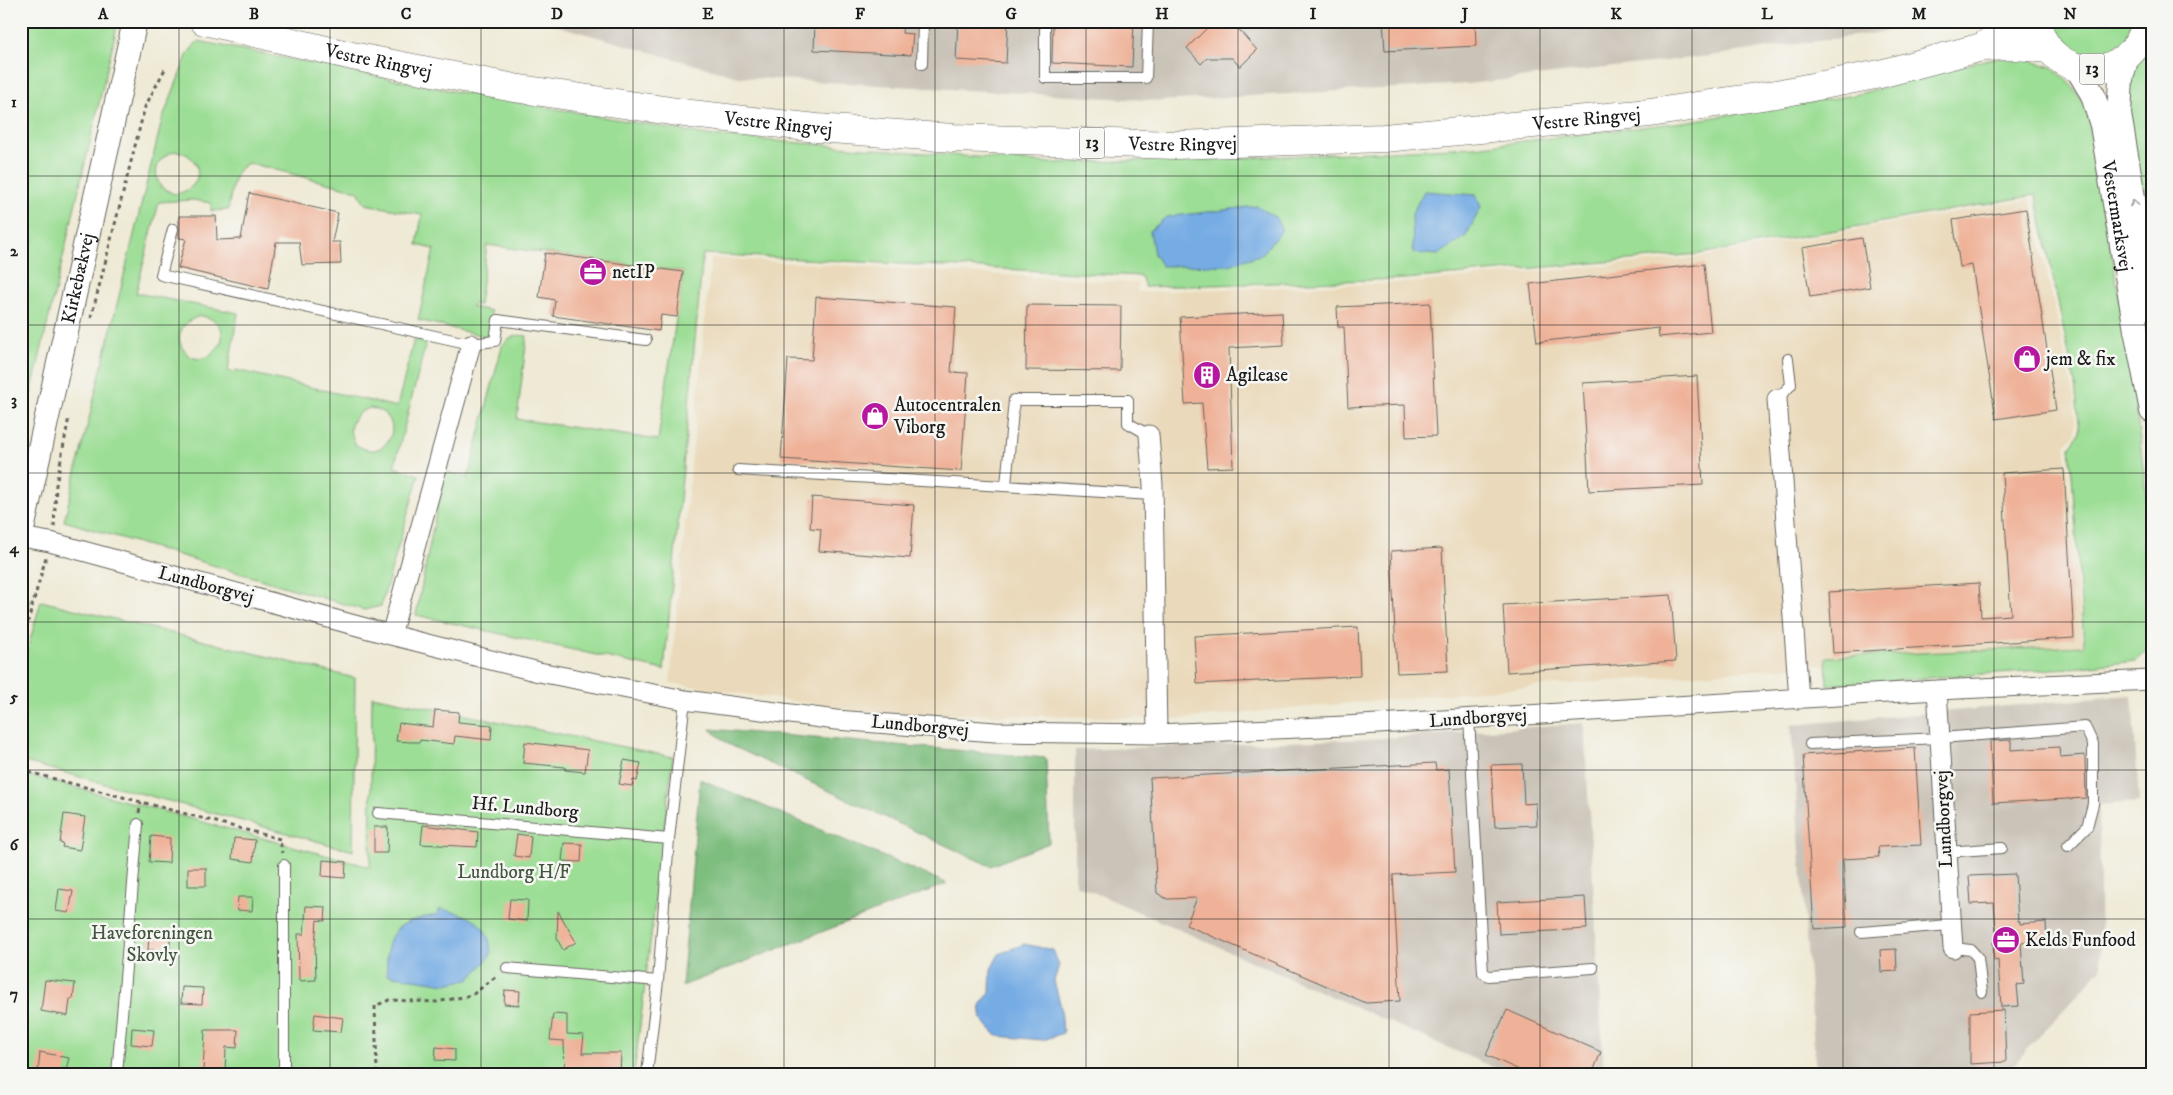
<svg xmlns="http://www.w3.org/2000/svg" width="2173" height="1095" font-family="'IM FELL DW Pica',serif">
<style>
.built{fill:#ead9ba}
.industrial{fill:#cac3b8}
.green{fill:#9cde95;stroke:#5c7d58;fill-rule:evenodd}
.forest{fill:#7dbd7e;stroke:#4c6c4d}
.water{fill:#76ace4;stroke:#496480}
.building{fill:#efb299}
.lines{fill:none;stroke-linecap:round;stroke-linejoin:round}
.service-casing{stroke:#66645d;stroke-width:12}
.minor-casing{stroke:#66645d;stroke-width:21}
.tertiary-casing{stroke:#66645d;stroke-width:26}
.primary-casing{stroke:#66645d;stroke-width:29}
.path{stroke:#66645d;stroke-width:3;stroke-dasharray:4 4;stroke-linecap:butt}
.service{stroke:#fff;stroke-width:10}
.minor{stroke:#fff;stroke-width:19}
.tertiary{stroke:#fff;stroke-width:24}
.primary{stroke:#fff;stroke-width:28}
.oneway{stroke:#999}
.grid{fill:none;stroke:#1c1c1c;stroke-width:1;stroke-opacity:0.55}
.labels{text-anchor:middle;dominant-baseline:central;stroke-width:5;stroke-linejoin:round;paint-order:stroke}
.shield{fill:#f6f6f2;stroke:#5d5d5c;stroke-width:1}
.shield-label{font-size:18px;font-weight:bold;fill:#1c1c1c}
.street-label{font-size:19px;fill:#1c1c1c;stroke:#f6f6f2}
.poi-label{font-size:19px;fill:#1c1c1c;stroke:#f6f6f2;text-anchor:start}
.park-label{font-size:19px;fill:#425640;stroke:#f6f6f2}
.neatline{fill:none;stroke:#1c1c1c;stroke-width:2}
.grid-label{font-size:16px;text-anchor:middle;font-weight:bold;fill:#1c1c1c}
</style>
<rect width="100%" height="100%" fill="#f6f6f2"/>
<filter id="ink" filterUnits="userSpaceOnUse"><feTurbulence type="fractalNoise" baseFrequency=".02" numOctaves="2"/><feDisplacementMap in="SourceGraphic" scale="10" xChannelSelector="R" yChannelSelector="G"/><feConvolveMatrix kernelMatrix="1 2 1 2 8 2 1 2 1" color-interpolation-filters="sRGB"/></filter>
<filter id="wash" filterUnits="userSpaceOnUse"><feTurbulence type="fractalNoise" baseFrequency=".0096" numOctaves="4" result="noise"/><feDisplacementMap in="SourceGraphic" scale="20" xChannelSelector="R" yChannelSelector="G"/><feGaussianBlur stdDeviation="1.12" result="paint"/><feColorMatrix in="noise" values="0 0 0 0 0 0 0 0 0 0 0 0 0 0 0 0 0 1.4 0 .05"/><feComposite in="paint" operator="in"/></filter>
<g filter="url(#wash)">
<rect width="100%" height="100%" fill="#efead5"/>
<!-- built -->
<path class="built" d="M2031 199 2074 398 2076 433 2065 445 2082 645 1504 689 1182 719 866 712 670 683 711 258 1138 283 1137 292 1404 283 1696 258Z"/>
<!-- industrial -->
<path class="industrial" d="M541 21H1962L1709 56 1468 84 1162 101 738 77Z
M2132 695 2139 802 2099 805 2101 969 2005 1074H1816L1791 725Z
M1584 723 1604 1074H1508L1075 884V750L1370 739Z"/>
<!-- green -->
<path class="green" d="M21 21H95L117 26 21 437Z
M2052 21H2132C2130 27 2128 34 2125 40 2106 68 2056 55 2052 21Z
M198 41 458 92 714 136 1050 163 1244 158 1474 147 1683 122 1855 95 1988 59 2018 57 2052 67 2073 87 2086 109 2096 156 2102 203 2129 349 2152 542V647L2135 661 2082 667 1827 685 1826 657 2084 646 2070 447 2080 433 2075 384 2036 195 1700 254 1405 279 1145 287 1141 276 703 254 664 670 416 615 444 471 468 478 502 346C511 336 514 334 527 336L517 419 658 440 683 272 487 245 479 305 473 304 472 307 491 311 488 337 418 320 434 249 417 245 422 215 365 204 358 191 249 163C231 170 232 193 228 210L211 211V203L193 200 159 202 136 293 238 313 228 371 235 373 236 370 397 407 414 339 426 343 394 467 419 475 381 606 364 610 64 521 162 120 188 53ZM177 151C206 157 204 191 174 194L161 187C151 171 158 155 177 151ZM201 316C250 325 202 383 182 347 174 332 187 319 201 316ZM370 408C410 413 389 468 355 444L350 430C352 418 358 412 370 408Z
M2152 44V215L2139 195 2125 109 2131 72Z
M21 598 31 599 21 633Z
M41 601 355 678 353 851 21 761V672Z
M372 696 673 757 634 1074H21V773L370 867Z"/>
<!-- forest -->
<path class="forest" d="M710 729 1046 758 1049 843 990 866 728 744Z
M700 779 946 883V884L682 986Z"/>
<!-- water -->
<path class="water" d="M1424 191 1476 195 1481 207 1466 236 1438 255 1413 253 1412 214Z
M1257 206 1275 217 1282 230 1262 254 1229 265 1162 266 1154 254 1150 231 1166 217Z
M440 909C468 914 491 922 491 955L470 979 446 984 387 975C385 931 394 922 437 915Z
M1024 944 1053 950 1059 965 1054 981 1061 1007 1063 1033 1043 1040 997 1036 982 1020 980 1005 990 992 991 969 999 954Z"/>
<g id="blocks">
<!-- building -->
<path class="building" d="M815 21H903L902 33 913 34 911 55 814 50Z
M958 21H1008L1006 63 956 60Z
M1053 21H1134L1132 67 1052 63Z
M1208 21H1231L1257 50 1240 67 1232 58H1207L1201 64 1187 48 1208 27Z
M1383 21H1475L1476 46 1385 51Z
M249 193 338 213 332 242H340L341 264 302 265 299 242H276L268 289 178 268 186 239 179 238V216H216L217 240 241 239Z
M2026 209 2056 410 1996 419 1972 265 1960 267 1953 220Z
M1862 238 1870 287 1810 297 1802 248Z
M545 253 683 272 677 317 661 315 659 331 553 316 555 300 539 297Z
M1704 264 1711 332 1659 337 1658 328 1537 342 1530 284Z
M816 297 956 307 951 372 968 373 961 471 781 459 788 359 812 360Z
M1430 303 1436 436 1406 437 1405 405 1348 407 1344 327H1338L1337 307Z
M1027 305 1121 306 1120 371 1026 370Z
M1282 312 1284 345 1229 348 1233 467 1207 468 1202 403 1185 404 1180 317Z
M1697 376 1703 485 1589 491 1583 383Z
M2064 469 2074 638 1833 653 1829 592 1979 583 1981 617 2011 615 2002 473Z
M812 497 914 505 910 558 819 551 821 529 810 528Z
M1442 548 1448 671 1397 673 1391 551Z
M1671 595 1676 661 1507 672 1503 605Z
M1358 627 1360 676 1197 684 1194 636Z
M435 710 459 712 458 722 492 725 491 740 455 736 454 744 420 740V742H411L396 741 399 723 433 727Z
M2011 740V750L2059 747 2060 757 2085 755 2086 798 1993 803 1990 741Z
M525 742 588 750 585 772 565 770V767L523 763Z
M1915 748 1921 845 1878 847 1879 857 1843 859 1847 927 1814 929 1803 755Z
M624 760 641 763 637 781 633 780 632 786 619 784Z
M1435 763 1436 770 1449 769 1455 872 1393 875 1400 1001 1366 1003 1186 925 1197 898 1167 899 1157 893 1150 778Z
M1522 764 1524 804 1536 803 1537 825 1495 827 1491 765Z
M64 814 85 817 80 850 62 847 63 844 60 843Z
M423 825 478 832 477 847 421 844Z
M374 827H388L387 853H374Z
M517 834 531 836 529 858 514 856Z
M151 836 170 838 169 863 149 862Z
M234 838 255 840 253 862 232 859Z
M564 843 582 844 581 862 562 861Z
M323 860 346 862 345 878 322 876Z
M188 868H206V886H188Z
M2015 874 2018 921H2020V924L2046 922 2047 941 2021 943 2024 984 2017 985 2019 1006 2001 1007 1998 960 1994 961 1993 942H1997L1994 903 1971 904 1969 876Z
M59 889 73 891 69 913 56 911Z
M238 897H253L252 911 237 910Z
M1585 897 1587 929 1499 934 1497 902Z
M510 899 528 900 527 921 508 919Z
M306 906 326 907 325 921 317 920 315 945 316 980 299 981 298 934H304Z
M558 911 576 942 563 950 557 939Z
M149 937H170V950H148Z
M1896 949 1897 971 1881 972 1880 950Z
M45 980 75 983 73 999H70L68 1016 41 1011Z
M182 987 203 988 202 1004 181 1003Z
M505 990 520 991 519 1005 504 1004Z
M1507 1010 1601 1052 1592 1074H1528L1486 1055Z
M2004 1010 2006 1062 1970 1064V1012Z
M315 1014 343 1018 341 1032 313 1030Z
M553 1014 567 1015V1034L584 1035 582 1053H621L620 1074H565L564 1041 550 1040Z
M132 1028 154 1030 152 1046 131 1044Z
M205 1030H238L237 1048 226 1047 225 1074 203 1073Z
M436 1047 455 1049V1061L435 1060Z
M40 1052 69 1058 65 1074H38Z"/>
</g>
</g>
<g filter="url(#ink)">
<use href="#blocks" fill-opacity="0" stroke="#66645d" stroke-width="1"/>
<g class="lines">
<!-- service casing -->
<g class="service-casing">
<path id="service" d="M1045 21V78H1146L1148 21
M922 64 923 21
M173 229 161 275 471 344 495 341 498 320 646 340
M1777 399 1791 385 1788 359
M738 470 1153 495
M1006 485 1014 400H1128V423L1149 435
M1469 718 1483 973 1489 976 1593 968
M1810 744 1940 738 2085 727 2093 744V804L2087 827 2068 846
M378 813 669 839
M1946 852 2002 848
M1861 932 1950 925
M1953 948 1971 950 1978 958 1982 992
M507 968 658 981
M117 1074 138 824
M284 1074V865
M647 1074 658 981 669 839 685 700"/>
</g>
<!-- minor casing -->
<g class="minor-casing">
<path id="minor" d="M1777 399 1799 699
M1149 435 1153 485 1157 734
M21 537 50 542 391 635 539 672 685 700 836 720 995 732 1157 734 1345 726 1937 690 2152 680
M391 635 471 344
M1937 690 1953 948"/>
</g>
<!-- tertiary casing -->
<g class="tertiary-casing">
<g id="tertiary">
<path d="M2127 56 2121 79 2119 114 2138 227 2147 307"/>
<path id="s1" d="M2077 68 2093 95 2102 125 2136 330 2152 411"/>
<path id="s2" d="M21 534 135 21"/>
</g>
</g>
<!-- primary casing -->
<g class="primary-casing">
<g id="primary">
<path id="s3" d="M204 21 352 56 514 88 691 114 817 128 953 138 1175 145 1384 138 1650 113 1776 94 1880 74 1982 47 2017 46 2049 49"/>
<path d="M2037 21C2048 85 2135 85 2146 21"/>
<path d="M1982 47 2019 21"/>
</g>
</g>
<!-- path -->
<path class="path" d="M91 318 145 107 166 67
M54 527 56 485 69 417
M21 646 46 557
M21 770 280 839 282 853
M139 813 141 802
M377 1074 375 1006 389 1000 437 1002 472 995 498 975"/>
<!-- service -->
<use href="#service" class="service"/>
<!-- minor -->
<use href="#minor" class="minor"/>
<!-- tertiary -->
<use href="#tertiary" class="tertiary"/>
<!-- primary -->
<use href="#primary" class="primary"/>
</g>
<!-- one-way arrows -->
<defs><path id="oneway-chevron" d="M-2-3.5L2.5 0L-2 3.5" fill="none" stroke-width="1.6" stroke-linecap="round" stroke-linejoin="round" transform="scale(1.25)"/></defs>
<use class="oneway" href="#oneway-chevron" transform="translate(2134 203) rotate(-100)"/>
</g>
<!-- grid -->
<path class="grid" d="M179 21V1074M330 21V1074M481 21V1074M633 21V1074M784 21V1074M935 21V1074M1086 21V1074M1238 21V1074M1389 21V1074M1540 21V1074M1692 21V1074M1843 21V1074M1994 21V1074M21 176H2152M21 325H2152M21 473H2152M21 622H2152M21 770H2152M21 919H2152"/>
<!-- icons -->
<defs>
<g id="office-disc" transform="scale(1.4375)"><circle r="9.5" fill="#b5179e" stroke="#f6f6f2"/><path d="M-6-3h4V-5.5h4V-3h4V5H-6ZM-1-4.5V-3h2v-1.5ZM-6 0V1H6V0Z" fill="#fff"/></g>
<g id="shop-disc" transform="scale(1.4375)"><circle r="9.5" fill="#b5179e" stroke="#f6f6f2"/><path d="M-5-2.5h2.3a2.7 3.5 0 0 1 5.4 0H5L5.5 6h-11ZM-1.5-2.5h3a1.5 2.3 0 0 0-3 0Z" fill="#fff"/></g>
<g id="building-disc" transform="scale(1.4375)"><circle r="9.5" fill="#b5179e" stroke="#f6f6f2"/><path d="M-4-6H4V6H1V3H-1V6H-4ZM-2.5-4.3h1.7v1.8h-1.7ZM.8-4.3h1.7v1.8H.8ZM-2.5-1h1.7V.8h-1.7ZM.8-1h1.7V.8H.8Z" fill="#fff"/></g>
</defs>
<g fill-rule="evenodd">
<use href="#office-disc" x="593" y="272"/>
<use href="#shop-disc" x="2027" y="359"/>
<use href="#building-disc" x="1207" y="375"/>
<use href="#shop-disc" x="875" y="416"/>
<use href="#office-disc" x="2006" y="940"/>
</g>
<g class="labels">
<!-- shield labels -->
<g class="shield">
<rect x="2079.5" y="53.5" width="25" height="31" rx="4"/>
<rect x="1079.5" y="127.5" width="25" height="31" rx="4"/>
</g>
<g class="shield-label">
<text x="2092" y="69">13</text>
<text x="1092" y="143">13</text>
</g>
<!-- street labels -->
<g class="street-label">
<text stroke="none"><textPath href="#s3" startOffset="179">Vestre Ringvej</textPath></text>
<text stroke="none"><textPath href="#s3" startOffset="1394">Vestre Ringvej</textPath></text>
<text stroke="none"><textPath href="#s3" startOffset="584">Vestre Ringvej</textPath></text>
<text stroke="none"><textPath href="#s3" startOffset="989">Vestre Ringvej</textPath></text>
<text stroke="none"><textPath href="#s1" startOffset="155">Vestermarksvej</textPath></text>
<text stroke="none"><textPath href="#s2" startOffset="262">Kirkebækvej</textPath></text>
<text transform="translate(206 585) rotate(15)">Lundborgvej</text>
<text transform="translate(1478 718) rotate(-4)">Lundborgvej</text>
<text transform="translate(920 726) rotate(5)">Lundborgvej</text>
<text transform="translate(525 808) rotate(5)">Hf. Lundborg</text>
<text transform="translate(1944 819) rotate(-93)">Lundborgvej</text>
</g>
<!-- poi labels -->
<g class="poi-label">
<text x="612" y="272">netIP</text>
<text x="2046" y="359">jem &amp; fix</text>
<text x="1226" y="375">Agilease</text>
<text x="894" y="405">Autocentralen<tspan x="894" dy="22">Viborg</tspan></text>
<text x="2025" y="940">Kelds Funfood</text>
</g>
<!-- park labels -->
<g class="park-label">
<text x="514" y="872">Lundborg H/F</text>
<text x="152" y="933">Haveforeningen<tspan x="152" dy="22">Skovly</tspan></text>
</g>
</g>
<!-- margin -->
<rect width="2173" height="1095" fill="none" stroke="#f6f6f2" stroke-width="55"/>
<rect x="28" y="28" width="2118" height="1040" class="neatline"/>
<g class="grid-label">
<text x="103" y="19">A</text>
<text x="254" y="19">B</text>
<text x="406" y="19">C</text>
<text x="557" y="19">D</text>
<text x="708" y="19">E</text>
<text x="860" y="19">F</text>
<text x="1011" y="19">G</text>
<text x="1162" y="19">H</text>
<text x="1313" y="19">I</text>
<text x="1465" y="19">J</text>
<text x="1616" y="19">K</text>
<text x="1767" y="19">L</text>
<text x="1919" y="19">M</text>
<text x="2070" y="19">N</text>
<text x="14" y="107">1</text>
<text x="14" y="256">2</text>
<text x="14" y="405">3</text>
<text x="14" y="553">4</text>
<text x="14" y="702">5</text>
<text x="14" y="850">6</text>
<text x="14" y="999">7</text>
</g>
</svg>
